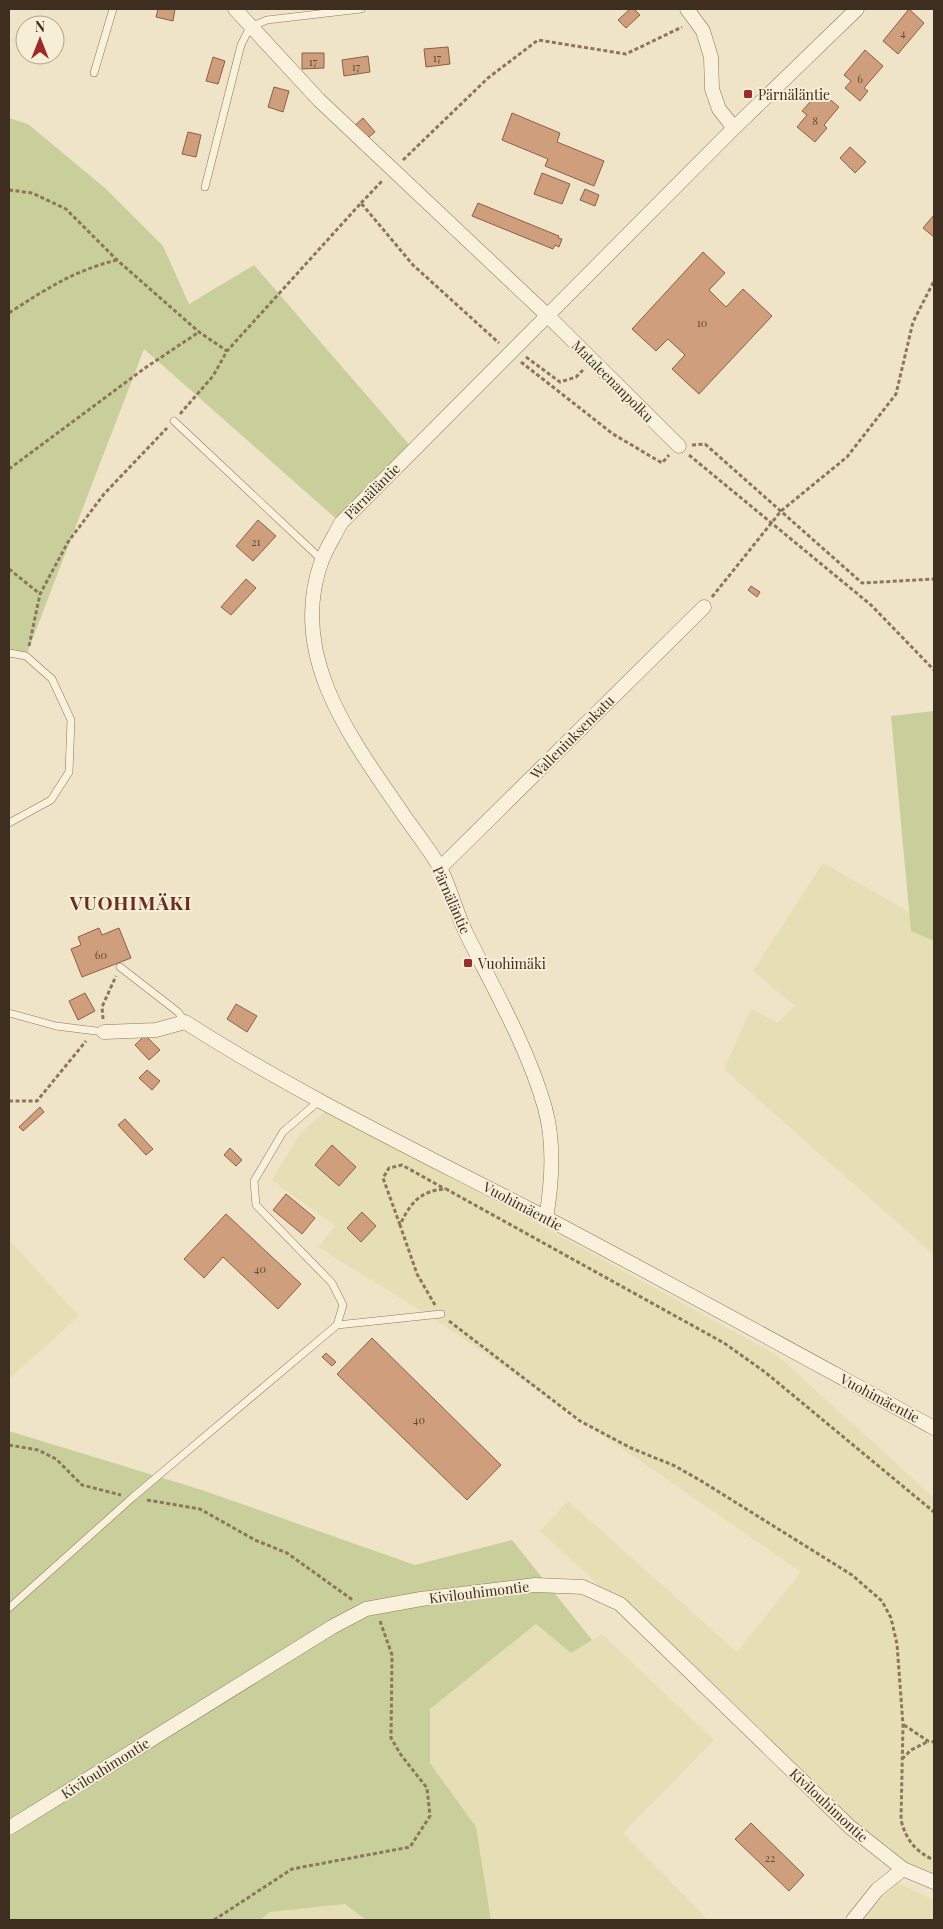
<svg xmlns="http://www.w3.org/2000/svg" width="943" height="1929" font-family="'Playfair Display',serif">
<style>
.farmland{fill:#e6deb5}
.green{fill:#c9cf9b}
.building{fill:#cf9f7d;stroke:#8d5f41}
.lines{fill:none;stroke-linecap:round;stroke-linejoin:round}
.service-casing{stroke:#8d765c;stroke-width:8}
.minor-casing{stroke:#8d765c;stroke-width:15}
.path{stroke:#8d765c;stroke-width:3;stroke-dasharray:4 2.5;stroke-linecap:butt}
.service{stroke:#faf1dc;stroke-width:7}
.minor{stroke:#faf1dc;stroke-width:14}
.poi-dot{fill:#9e2a2b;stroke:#f7eed8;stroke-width:2}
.labels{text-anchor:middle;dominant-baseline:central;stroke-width:4;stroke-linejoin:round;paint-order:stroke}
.number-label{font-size:11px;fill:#624a37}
.poi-label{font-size:14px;fill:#3d2e20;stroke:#f7eed8;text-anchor:start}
.street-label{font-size:14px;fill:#3d2e20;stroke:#f7eed8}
.district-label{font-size:19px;font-weight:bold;letter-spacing:1px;fill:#6b2e1e;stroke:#f7eed8}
</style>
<rect width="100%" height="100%" fill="#f0e4c8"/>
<!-- farmland -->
<path class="farmland" d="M823 863 934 926V1255L724 1069 751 1009 778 1023 795 1006 753 971Z
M328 1109 777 1355 934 1498V1877L889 1854 540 1531 568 1501 737 1652 801 1572 442 1324 318 1247 335 1226 272 1180 300 1134Z
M9 1240 79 1316 9 1379Z
M536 1624 571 1653 602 1634 714 1740 623 1833 708 1920H491L476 1827 430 1763V1709Z
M897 1883 934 1900V1920H861Z
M345 1904 366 1920H260L269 1912Z"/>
<!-- green -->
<path class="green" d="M9 118 28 124 105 188 163 246 189 304 254 265 413 449 341 523 144 349 26 656 9 649Z
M934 711V941L911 931 891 716Z
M9 1431 202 1490 415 1565 512 1540 592 1640 571 1653 536 1624 430 1709V1763L476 1827 491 1920H366L345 1904 270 1912 260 1920H9Z"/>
<!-- building -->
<path class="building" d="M158 9H175L173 21 156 17Z
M630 9H634L640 15 626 28 618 20Z
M909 9 924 23 898 54 883 41Z
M448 47 450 64 426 67 424 49Z
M865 50 883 66 864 88 868 91 860 101 845 88 851 81 844 75Z
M302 53H324V68L302 69Z
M368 56 370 72 344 76 342 60Z
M213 57 225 61 218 84 206 81Z
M274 87 289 91 283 112 268 107Z
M820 91 839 107 824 125 827 128 815 142 797 127 807 115 802 111Z
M512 113 560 133 557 142 604 161 594 186 545 166 548 159 502 140Z
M363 118 375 132 364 141 352 128Z
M188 132 201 135 196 157 182 154Z
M850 147 866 162 855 173 840 158Z
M542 173 570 184 562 204 534 194Z
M585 189 599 195 595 206 580 200Z
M478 203 559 236 558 238 562 239 559 247 555 245 553 249 472 216Z
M934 215V237L923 228Z
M703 252 725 273 709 290 726 307 743 289 772 316 699 394 672 369 685 355 668 339 656 351 632 329Z
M258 520 276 536 253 561 236 546Z
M246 579 256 588 231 615 221 607Z
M751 586 760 592 757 597 748 590Z
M99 928 102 935 119 928 131 958 82 977 71 949 81 945 78 937Z
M85 993 95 1011 78 1020 69 1001Z
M236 1004 257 1016 247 1032 227 1019Z
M145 1035 160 1050 149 1060 135 1045Z
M147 1070 160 1081 152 1090 139 1078Z
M40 1107 44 1112 23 1131 19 1127Z
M125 1119 153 1149 146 1155 118 1125Z
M332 1145 356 1167 339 1186 315 1165Z
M230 1148 242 1160 236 1166 224 1155Z
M286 1194 315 1218 302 1234 273 1210Z
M362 1212 376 1226 361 1242 347 1228Z
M226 1214 301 1284 278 1309 223 1257 204 1278 184 1259Z
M372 1338 501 1465 467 1500 337 1374Z
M326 1353 336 1362 332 1366 322 1357Z
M751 1823 804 1875 789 1891 735 1839Z"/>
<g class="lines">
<!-- service casing -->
<g class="service-casing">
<path id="service" d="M94 73 113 9
M205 187 241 45 250 27 267 20 361 9
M174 421 322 560
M9 653 26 656 52 679 71 720 69 772 51 800 9 823
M120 967 178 1012 185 1022
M9 1013 56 1026 104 1032
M337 1325 441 1314
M9 1608 133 1497 337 1325 343 1305 332 1283 256 1205 254 1181 283 1132 320 1100"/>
</g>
<!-- minor casing -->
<g class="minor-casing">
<path id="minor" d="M235 9 319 100 548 316 679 446
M687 9 703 31 711 57 712 89 719 109 734 128
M440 868 704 607
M104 1032 156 1030 185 1022C296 1093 415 1150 531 1210 666 1281 800 1355 934 1428
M546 1218C552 1183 555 1144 545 1108 528 1048 495 991 467 935 456 913 451 889 440 868 430 850 417 834 405 817 354 742 286 657 322 560 327 547 335 535 341 523L734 128 857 9
M9 1828 332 1627 366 1609 421 1599 535 1585 583 1587 620 1604 850 1827 903 1869
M853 1920 877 1890 903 1869 934 1882"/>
</g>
<!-- path -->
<path class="path" d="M403 160 488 78 538 40 626 54 682 27
M9 190 32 193 66 209 117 260 199 332 227 351
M361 203 383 180
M9 313C46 289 73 271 117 260
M526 357 560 382 576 377 583 370
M521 362 613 434 662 463 669 455
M180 414 213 376 227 351 361 203 413 265 499 343
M692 445 705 444 862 583 934 579
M689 455 871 605 934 670
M9 469 145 368 199 332
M9 569 40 594
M712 597 781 511 847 457 896 394 913 322 934 281
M29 646 40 594 68 542 104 494 167 428
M103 1019 102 1007 116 976
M9 1101H37L86 1041
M400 1225 383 1178 389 1168 402 1165 445 1189
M435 1305 417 1274 400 1225C410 1203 421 1190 446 1189L724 1343 765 1372 934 1512
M449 1321 580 1421 631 1448 675 1466 703 1482 852 1575 882 1601 891 1618 897 1644 903 1725 901 1820C906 1840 916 1852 934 1860
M9 1445 38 1450 56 1459 82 1485 121 1495
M147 1500 200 1509 255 1540 287 1553 354 1601
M904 1725 928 1741 934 1742
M902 1759 911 1750 927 1742
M214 1920 292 1869 410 1847 430 1816 427 1788 401 1755 391 1738 392 1655 380 1621"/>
<!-- service -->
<use href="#service" class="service"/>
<!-- minor -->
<use href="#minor" class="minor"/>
</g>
<!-- markers -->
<g class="poi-dot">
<rect x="743" y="89" width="10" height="10" rx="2.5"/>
<rect x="463" y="958" width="10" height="10" rx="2.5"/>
</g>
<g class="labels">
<!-- number labels -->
<g class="number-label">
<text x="903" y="32">4</text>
<text x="437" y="57">17</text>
<text x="313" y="61">17</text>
<text x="356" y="66">17</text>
<text x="860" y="78">6</text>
<text x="815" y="120">8</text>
<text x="702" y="322">10</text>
<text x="256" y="541">21</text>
<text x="101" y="954">60</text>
<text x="260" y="1268">40</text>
<text x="419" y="1419">40</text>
<text x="770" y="1857">22</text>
</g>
<!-- poi labels -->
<g class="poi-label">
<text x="758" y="94">Pärnäläntie</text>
<text x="478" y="963">Vuohimäki</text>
</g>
<!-- street labels -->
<g class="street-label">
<text transform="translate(613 381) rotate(45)">Mataleenanpolku</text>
<text transform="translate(372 491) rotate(-45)">Pärnäläntie</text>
<text transform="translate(572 737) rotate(-45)">Walleniuksenkatu</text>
<text transform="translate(452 900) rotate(66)">Pärnäläntie</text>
<text transform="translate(523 1206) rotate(28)">Vuohimäentie</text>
<text transform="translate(880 1398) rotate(28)">Vuohimäentie</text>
<text transform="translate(479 1592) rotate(-7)">Kivilouhimontie</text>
<text transform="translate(105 1768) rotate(-32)">Kivilouhimontie</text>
<text transform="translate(829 1805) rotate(43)">Kivilouhimontie</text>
</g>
<!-- district labels -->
<g class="district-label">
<text x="131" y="902">VUOHIMÄKI</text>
</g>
</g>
<!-- border -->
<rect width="943" height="1929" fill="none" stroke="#3d2e20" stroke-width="20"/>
<!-- north arrow -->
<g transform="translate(40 40)"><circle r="24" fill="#f7eed8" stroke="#ada18e"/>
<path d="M0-4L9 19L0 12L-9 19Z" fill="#9e2a2b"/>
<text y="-8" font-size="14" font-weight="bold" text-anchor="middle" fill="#3d2e20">N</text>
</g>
</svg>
